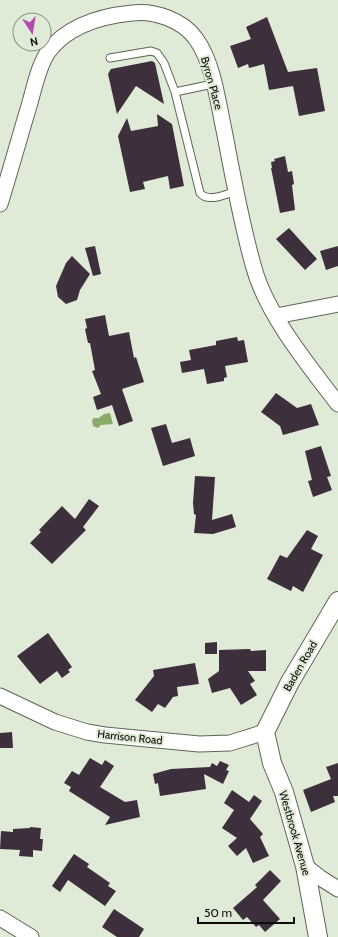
<svg xmlns="http://www.w3.org/2000/svg" width="338" height="937" font-family="Cabin,sans-serif">
<style>
.water{fill:#8aab6b}
.building{fill:#3d303c}
.lines{fill:none;stroke-linecap:round;stroke-linejoin:round}
.service-casing{stroke:#5d6656;stroke-width:9}
.minor-casing{stroke:#5d6656;stroke-width:17}
.tertiary-casing{stroke:#5d6656;stroke-width:20}
.service{stroke:#fff;stroke-width:7}
.minor{stroke:#fff;stroke-width:15}
.tertiary{stroke:#fff;stroke-width:18}
.labels{text-anchor:middle;dominant-baseline:central;stroke-width:4;stroke-linejoin:round;paint-order:stroke}
.street-label{font-size:11px;fill:#0a0d07;stroke:#dfead7}
</style>
<rect width="100%" height="100%" fill="#dfead7"/>
<!-- water -->
<path class="water" d="M110 413 113 424 101 425 98 428 93 426 92 420 94 418H99L104 414Z"/>
<!-- building -->
<path class="building" d="M267 17 288 72 317 68 325 111 299 116 293 86 269 90 264 64 249 68 248 64 238 68 230 46 251 39 246 27Z
M152 61 155 63 164 104 136 86 117 114 108 74 111 69Z
M157 114 172 124 184 186 170 189 168 176 143 182 145 189 130 192 118 136 127 118 131 131 158 126Z
M285 156 288 172 292 171 294 184 292 185 295 210 280 213 271 168H272L271 162 275 161 274 159Z
M289 228 317 259 305 270 276 239Z
M95 246 101 274 93 276 85 248Z
M338 246V266L326 270 320 251Z
M72 256 90 274 80 290 77 300 66 304 58 297 56 286 66 263Z
M105 315 109 336 129 332 134 358 136 357 144 382 122 389 133 421 119 426 112 405 97 410 93 397 101 394 92 371 95 370 90 343H88L85 329 87 328 85 319Z
M237 337 238 341 244 340 248 362 225 366 227 377 224 378V381L207 384 204 369 182 373 180 362 191 360 189 350 216 345V341Z
M276 393 297 408 311 404 319 425 283 435 280 426 261 412Z
M166 424 172 443 190 438 195 456 163 466 151 428Z
M321 446 331 476 327 477 332 490 313 497 308 481 312 480 305 451Z
M195 476 215 477 212 520 232 514 236 527 213 534 194 533 196 515 194 514 193 503Z
M89 499 99 506 83 527 86 530 52 564 30 543 41 532 39 530 62 506 75 519Z
M307 530 318 536 311 549 323 555 303 592 293 586 291 591 267 579 280 555 287 558Z
M48 633 72 667 68 670 70 672 62 678 57 671 40 684 17 656Z
M217 642V654H205V643Z
M250 649 251 651 266 650V671H248L255 681 250 684 257 695 241 705 230 688 212 693 208 679 219 671V650Z
M195 663 199 684 177 687 178 696 173 697 165 708 158 704 152 712 135 700 154 676 153 670Z
M12 732 13 748H0V733Z
M90 758 102 765 105 760 114 766 100 787 125 802 137 800 140 817 105 825 110 817 69 791 71 787 64 783 72 771 79 775Z
M220 761 229 765 226 770 229 771 223 784 204 774 206 789 160 796 158 783 155 784 153 774 171 769 210 767 212 763 217 766Z
M338 763V796H333L335 802 311 812 303 790 331 779 326 767Z
M232 790 249 802 254 795 262 801 250 819 263 834 260 837 269 856 253 863 246 848 237 856 228 846 237 838 222 828 234 810 224 803Z
M30 827 41 828 40 839H43L42 851 33 850V857L19 856 20 850 0 849 1 831 13 832V829L30 828Z
M74 854 89 864 87 867 110 883 108 886 116 891 105 906 68 880 60 892 52 886Z
M270 870 281 881 263 900 280 919 265 932 259 925 256 927 247 917 243 920 233 908 257 887 255 885Z
M114 909 144 929 139 937H117L102 927Z"/>
<g class="lines">
<!-- service casing -->
<g class="service-casing">
<path id="service" d="M110 58 151 51 157 53 164 63 175 92 200 193C208 203 226 194 236 191
M175 92 213 84"/>
</g>
<!-- minor casing -->
<g class="minor-casing">
<path id="minor" d="M0 204C10 172 19 139 29 106 34 89 38 67 48 52 67 26 102 16 132 13 154 10 183 20 196 39 213 62 218 102 224 130 233 176 241 223 254 268 267 315 309 366 338 404
M276 316 338 304
M0 696 55 722 87 732 105 735 199 744 230 743 265 732
M305 866 319 877 338 889
M0 918 31 937"/>
</g>
<!-- tertiary casing -->
<g class="tertiary-casing">
<path id="tertiary" d="M318 937 305 866 284 792 272 763 265 732 290 682 338 601"/>
</g>
<!-- service -->
<use href="#service" class="service"/>
<!-- minor -->
<use href="#minor" class="minor"/>
<!-- tertiary -->
<use href="#tertiary" class="tertiary"/>
</g>
<g class="labels">
<!-- street labels -->
<g class="street-label">
<text transform="translate(212 83) rotate(74)">Byron Place</text>
<text transform="translate(300 666) rotate(-60)">Baden Road</text>
<text transform="translate(130 737) rotate(6)">Harrison Road</text>
<text transform="translate(295 833) rotate(74)">Westbrook Avenue</text>
</g>
</g>
<!-- north arrow -->
<g transform="translate(32 32) rotate(168)"><circle r="19" fill="#dfead7" stroke="#8a9284"/>
<path d="M0-3L7 15L0 10L-7 15Z" fill="#b44caf"/>
<text y="-6" font-size="11" font-weight="bold" text-anchor="middle" fill="#0a0d07">N</text>
</g>
<!-- scale -->
<path d="M198 917v6h96v-6" fill="none" stroke="#0a0d07" stroke-width="2"/>
<text x="204" y="917" font-size="12" fill="#0a0d07" stroke="#dfead7" stroke-width="3" paint-order="stroke">50 m</text>
</svg>
